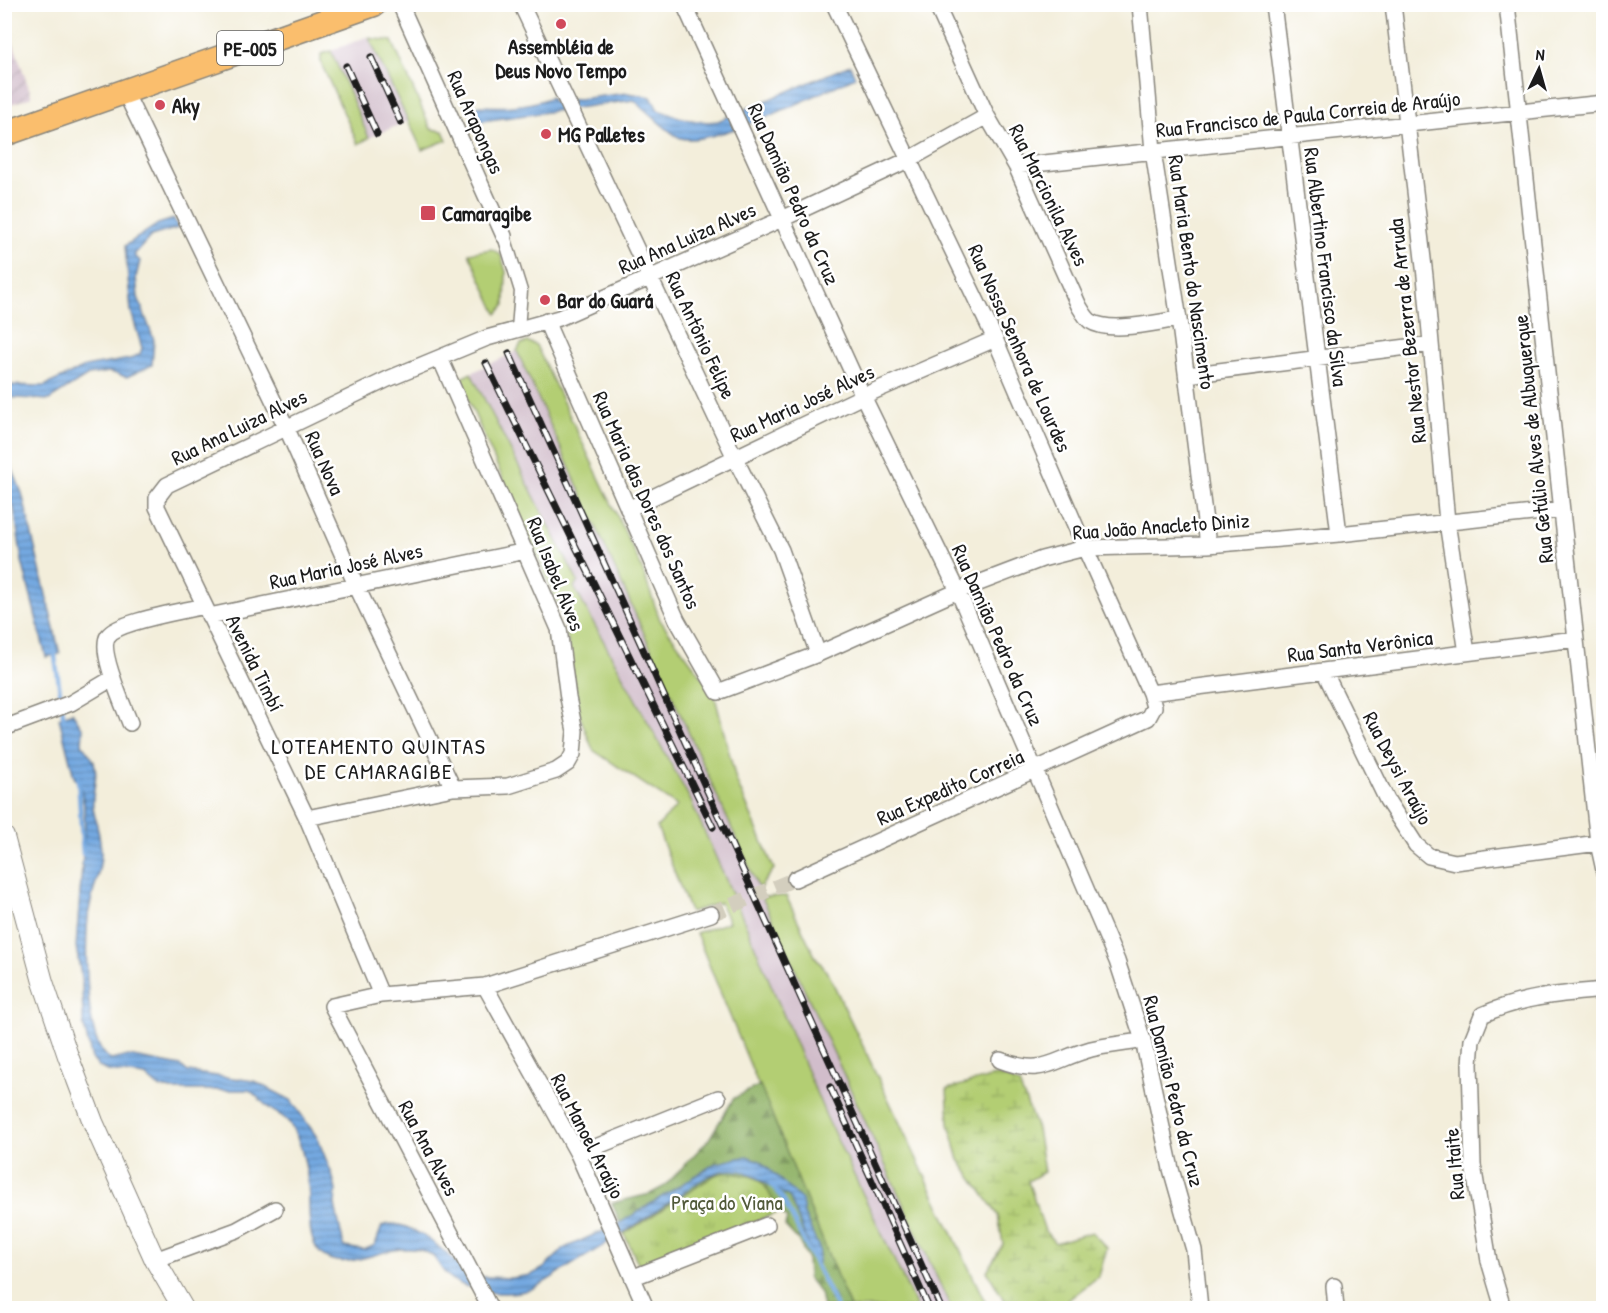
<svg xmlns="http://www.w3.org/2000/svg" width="1608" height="1313" font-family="'Patrick Hand',sans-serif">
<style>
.industrial{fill:url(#industrial-furrows)}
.railway{fill:#d1bdcb}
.grass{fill:#b3ce73;stroke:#687548;stroke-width:1.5}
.forest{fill:url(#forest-firs);stroke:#556640;stroke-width:1.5}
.wetland{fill:url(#wetland-marsh);stroke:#687548;stroke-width:1.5}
.park{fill:url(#park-tufts);stroke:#687548;stroke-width:1.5}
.water{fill:url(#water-rules);stroke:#48627e;stroke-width:1.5}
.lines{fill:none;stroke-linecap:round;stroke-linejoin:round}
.stream{stroke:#74a9e1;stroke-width:4.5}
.minor-tunnel{stroke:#d3cebe;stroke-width:15;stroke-dasharray:15 8;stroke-linecap:butt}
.pedestrian-casing{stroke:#88857c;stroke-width:15}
.minor-casing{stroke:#88857c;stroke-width:18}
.tertiary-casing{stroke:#88857c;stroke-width:22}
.primary-casing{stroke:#88857c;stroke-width:27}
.pedestrian{stroke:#fff;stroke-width:12}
.minor{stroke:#fff;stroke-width:15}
.tertiary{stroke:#fff;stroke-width:20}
.primary{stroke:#fabe6d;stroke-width:24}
.rail-casing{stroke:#1c1c1c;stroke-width:7}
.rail{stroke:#fff;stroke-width:4.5;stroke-dasharray:14;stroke-linecap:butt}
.poi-dot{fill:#d1495b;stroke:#fff;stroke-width:2}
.labels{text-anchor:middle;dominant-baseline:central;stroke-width:5;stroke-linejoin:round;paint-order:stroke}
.shield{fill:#fff;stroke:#606060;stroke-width:1.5}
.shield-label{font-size:20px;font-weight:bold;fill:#1c1c1c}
.poi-label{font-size:21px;font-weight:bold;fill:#1c1c1c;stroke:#fff;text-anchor:start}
.street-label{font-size:21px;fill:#1c1c1c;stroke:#fff}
.park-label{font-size:21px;fill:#515a3a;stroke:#fff}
.neighbourhood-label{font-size:22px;letter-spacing:1.5px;fill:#1c1c1c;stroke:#fff}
</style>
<defs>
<pattern id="industrial-furrows" width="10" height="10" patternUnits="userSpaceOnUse" patternTransform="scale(1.5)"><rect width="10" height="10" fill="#d1bdcb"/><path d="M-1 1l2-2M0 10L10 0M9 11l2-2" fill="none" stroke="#b3a2ae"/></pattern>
<pattern id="forest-firs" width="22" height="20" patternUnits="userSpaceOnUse" patternTransform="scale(1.5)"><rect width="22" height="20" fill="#8eb165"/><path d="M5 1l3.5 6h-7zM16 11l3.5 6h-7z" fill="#738f52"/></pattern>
<pattern id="wetland-marsh" width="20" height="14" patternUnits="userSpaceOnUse" patternTransform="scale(1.5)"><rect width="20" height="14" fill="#b3ce73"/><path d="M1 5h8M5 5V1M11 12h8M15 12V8" fill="none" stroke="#99b063"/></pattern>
<pattern id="park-tufts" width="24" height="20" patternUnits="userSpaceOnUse" patternTransform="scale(1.5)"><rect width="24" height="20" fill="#b3ce73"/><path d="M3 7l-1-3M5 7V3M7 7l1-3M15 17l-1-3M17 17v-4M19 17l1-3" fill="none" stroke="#99b063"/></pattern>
<pattern id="water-rules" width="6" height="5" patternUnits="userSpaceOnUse" patternTransform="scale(1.5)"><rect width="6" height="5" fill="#74a9e1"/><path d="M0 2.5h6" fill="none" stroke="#5e89b6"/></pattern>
</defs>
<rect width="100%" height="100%" fill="#fff"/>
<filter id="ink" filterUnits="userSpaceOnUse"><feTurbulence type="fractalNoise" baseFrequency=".0167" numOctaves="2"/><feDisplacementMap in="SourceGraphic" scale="12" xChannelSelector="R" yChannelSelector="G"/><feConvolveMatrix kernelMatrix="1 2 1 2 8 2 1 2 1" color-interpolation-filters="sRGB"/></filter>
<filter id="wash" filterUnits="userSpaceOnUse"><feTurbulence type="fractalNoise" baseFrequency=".008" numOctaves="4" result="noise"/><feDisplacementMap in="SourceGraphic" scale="24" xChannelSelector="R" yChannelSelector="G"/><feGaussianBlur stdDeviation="1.35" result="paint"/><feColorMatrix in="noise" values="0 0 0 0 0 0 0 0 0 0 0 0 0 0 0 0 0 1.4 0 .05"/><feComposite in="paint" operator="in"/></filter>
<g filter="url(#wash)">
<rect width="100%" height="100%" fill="#f3eedb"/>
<!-- industrial -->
<path class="industrial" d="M5 19 32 97 5 106H4Z"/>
<!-- railway -->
<path class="railway" d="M366 37 369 38 408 121 369 138 331 51Z
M517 351 762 897 951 1308H917L826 1116 690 798 574 587 578 582 471 373Z"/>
<!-- grass -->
<path class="grass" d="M369 38 392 41 431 129 443 131 447 140 422 150Z
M331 51 369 138 358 144 321 63V54Z
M492 249 501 255 506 272 505 305 497 314 469 253Z
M528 342 536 345 641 566 660 620 714 693 736 780 774 869 759 889 517 351 521 344Z
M471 373 578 582 574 587 690 799 746 925 826 1116 917 1308H850L696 933 729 922 720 903 690 912 657 827 677 806 593 750 579 714 564 618 459 379Z
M786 896 815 956 829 975 988 1308H951L762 897Z"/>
<!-- forest -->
<path class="forest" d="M760 1085 850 1308H823L820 1293 808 1278 807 1257 798 1240 785 1226 787 1218C765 1201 772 1177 739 1174 730 1173 724 1173 715 1175L624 1234 612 1203 650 1194 665 1186 709 1139 734 1098Z"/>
<!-- wetland -->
<path class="wetland" d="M998 1075 1019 1084 1037 1129 1044 1172 1028 1181 1045 1231 1055 1243 1092 1232 1107 1248 1099 1276 1058 1308H1016L1004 1300 987 1271 1003 1244 998 1215 959 1160 949 1124 947 1089Z"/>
<!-- park -->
<path class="park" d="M724 1173C764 1176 761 1178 779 1212L640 1267 624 1234 715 1175Z"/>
<!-- water -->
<path class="water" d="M850 65 855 77C822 92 713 147 681 138 670 135 645 109 634 100L475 122 472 106C500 107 526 108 551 97L553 102 628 93 651 97 658 110C678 117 697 124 718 121Z
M174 219 178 228 151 236 134 255 140 261 136 277 138 297 154 340 152 365 127 377 109 372 88 375 49 400 5 397V385L44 386 85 367 130 359 140 354 142 348 131 311 125 246 158 224Z
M4 448 22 493 60 654 46 657 22 561 14 508 5 485Z
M72 712 83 729 82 744C85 749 92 756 94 762 99 777 91 793 93 808 96 823 101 837 101 853 101 872 92 892 89 911 84 938 84 1049 111 1060L128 1056 181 1066 188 1072 254 1081 291 1100 317 1137 332 1174 336 1190 335 1205 344 1247 364 1250 375 1245 382 1226C407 1215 454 1257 468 1276L511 1278 531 1275 544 1268 565 1248 620 1223 714 1164 747 1156 760 1161 802 1200 804 1214 820 1250 817 1267 790 1198C783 1191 774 1190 767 1185 753 1174 741 1167 722 1171 705 1175 689 1189 675 1198 639 1223 602 1247 565 1269 552 1277 539 1288 525 1291 502 1296 465 1292 447 1275 439 1268 437 1256 426 1252 392 1239 356 1270 329 1259 303 1248 311 1206 308 1184 306 1164 301 1141 290 1124 284 1115 276 1114 269 1108 262 1102 256 1095 249 1090H171L158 1087 145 1076 108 1071 99 1067 92 1059 83 1023 82 981 76 947 85 827 84 805 81 788 74 777 59 718Z"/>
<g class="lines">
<!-- stream -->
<path class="stream" d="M54 649 64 721
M78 778 83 854
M770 1184 783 1199 837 1308"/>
</g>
</g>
<g filter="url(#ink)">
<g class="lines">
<!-- minor-tunnel -->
<path class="minor-tunnel" d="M711 914 795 879"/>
<!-- pedestrian casing -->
<g class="pedestrian-casing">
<path id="pedestrian" d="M504 236 521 291 518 329"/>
</g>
<!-- minor casing -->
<g class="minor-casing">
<path id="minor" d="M400 4 504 236
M521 4 735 458 781 550 818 654
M684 4 863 396 958 591 1117 961 1143 1040 1171 1169 1194 1250 1200 1308
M936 4 987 116 1016 166 1079 306C1082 311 1086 318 1090 321 1110 334 1156 322 1179 319
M1140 4 1153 151 1181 333 1208 545
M1273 4 1339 534
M1393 4 1425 276 1447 522 1467 653
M1507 4 1598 843 1604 870
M125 92 287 429 356 585 453 788
M1016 166 1604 103
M546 321 677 620 718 692 818 654 958 591 1042 559 1085 548 1208 545 1339 534 1561 510
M1187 375 1431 344
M628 509 863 396 995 339
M209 616 526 551
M1324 671 1387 800 1416 845 1429 856 1455 862 1598 843
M1150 693 1575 639
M130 723C124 707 98 650 108 636 118 621 185 611 204 606
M4 728 71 703 113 678
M307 818 453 788 508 786 556 771 568 763 573 754 575 731 568 698 559 629 440 358
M795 879 1148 718 1154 707 1150 693 1085 548 995 339 834 4
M485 986 578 1154 646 1308
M381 995 307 818 157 507V498L167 485 388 379 487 338 559 318 782 219 910 159 987 116
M1000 1060C1045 1077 1051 1060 1091 1049 1107 1045 1126 1044 1143 1040
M578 1154 718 1098
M155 1260 237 1230 275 1209
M634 1277 767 1225
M1334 1286 1336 1308
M490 1308 332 1006 381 995 485 986 711 914
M1503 1308 1489 1261 1473 1165 1470 1064 1472 1040 1482 1015C1521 997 1561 994 1604 990"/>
</g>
<!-- tertiary casing -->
<g class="tertiary-casing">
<path id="tertiary" d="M4 837 43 982 68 1056 93 1122 155 1260 183 1308"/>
</g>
<!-- primary casing -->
<g class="primary-casing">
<path id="primary" d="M4 134 374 4"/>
</g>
<!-- pedestrian -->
<use href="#pedestrian" class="pedestrian"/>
<!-- minor -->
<use href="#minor" class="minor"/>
<!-- tertiary -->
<use href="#tertiary" class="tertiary"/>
<!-- primary -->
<use href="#primary" class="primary"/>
<!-- rail casing -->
<g class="rail-casing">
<path id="rail" d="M371 57 401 123
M346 66 377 134
M509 353 941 1308
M486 363 713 827
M830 1087 929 1308"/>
</g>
<!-- rail -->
<use href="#rail" class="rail"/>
</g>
</g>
<!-- markers -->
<g class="poi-dot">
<circle cx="561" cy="24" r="6"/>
<circle cx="160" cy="105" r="6"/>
<circle cx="546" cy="134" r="6"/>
<rect x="420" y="205" width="16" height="16" rx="3"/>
<circle cx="545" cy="300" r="6"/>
</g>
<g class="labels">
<!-- shield labels -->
<rect class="shield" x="217" y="31" width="66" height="34" rx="4.5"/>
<g class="shield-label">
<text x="250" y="48">PE-005</text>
</g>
<!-- poi labels -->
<g class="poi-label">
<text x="561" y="46" text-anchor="middle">Assembléia de<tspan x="561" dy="24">Deus Novo Tempo</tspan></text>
<text x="172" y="105">Aky</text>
<text x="558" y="134">MG Palletes</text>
<text x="442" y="213">Camaragibe</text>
<text x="557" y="300">Bar do Guará</text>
</g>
<!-- street labels -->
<g class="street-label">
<text transform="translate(1308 114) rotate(-6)">Rua Francisco de Paula Correia de Araújo</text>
<text transform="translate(476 122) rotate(66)">Rua Arapongas</text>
<text transform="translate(794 194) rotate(66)">Rua Damião Pedro da Cruz</text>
<text transform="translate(1049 195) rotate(64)">Rua Marcionila Alves</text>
<text transform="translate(687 238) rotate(-24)">Rua Ana Luiza Alves</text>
<text transform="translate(1326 267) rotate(83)">Rua Albertino Francisco da Silva</text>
<text transform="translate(1192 272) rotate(82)">Rua Maria Bento do Nascimento</text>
<text transform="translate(1407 331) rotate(-96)">Rua Nestor Bezerra de Arruda</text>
<text transform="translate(701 335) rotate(65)">Rua Antônio Felipe</text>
<text transform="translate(1020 348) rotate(66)">Rua Nossa Senhora de Lourdes</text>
<text transform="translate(802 403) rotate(-25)">Rua Maria José Alves</text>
<text transform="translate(239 427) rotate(-26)">Rua Ana Luiza Alves</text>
<text transform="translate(1533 439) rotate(-96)">Rua Getúlio Alves de Albuquerque</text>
<text transform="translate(325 463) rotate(66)">Rua Nova</text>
<text transform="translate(647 500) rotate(66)">Rua Maria das Dores dos Santos</text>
<text transform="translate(1161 526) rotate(-4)">Rua João Anacleto Diniz</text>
<text transform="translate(346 566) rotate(-12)">Rua Maria José Alves</text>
<text transform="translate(556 574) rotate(68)">Rua Isabel Alves</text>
<text transform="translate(998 635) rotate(66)">Rua Damião Pedro da Cruz</text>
<text transform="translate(1360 646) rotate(-7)">Rua Santa Verônica</text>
<text transform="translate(255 663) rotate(64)">Avenida Timbí</text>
<text transform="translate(1398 768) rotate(62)">Rua Deysi Araújo</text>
<text transform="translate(950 787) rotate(-24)">Rua Expedito Correia</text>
<text transform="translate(1174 1091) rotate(76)">Rua Damião Pedro da Cruz</text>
<text transform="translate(588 1136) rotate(63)">Rua Manoel Araújo</text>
<text transform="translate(429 1148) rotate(62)">Rua Ana Alves</text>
<text transform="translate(1454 1164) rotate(-95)">Rua Itaite</text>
</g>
<!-- park labels -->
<g class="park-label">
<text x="727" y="1202">Praça do Viana</text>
</g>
<!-- neighbourhood labels -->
<g class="neighbourhood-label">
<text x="379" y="746">LOTEAMENTO QUINTAS<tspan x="379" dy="25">DE CAMARAGIBE</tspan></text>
</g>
</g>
<!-- margin -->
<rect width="1608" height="1313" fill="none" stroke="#fff" stroke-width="24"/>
<!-- north arrow -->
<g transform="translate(1539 69) rotate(5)" stroke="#ffffff" stroke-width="4.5" paint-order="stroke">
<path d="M0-4.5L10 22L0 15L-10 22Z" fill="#1c1c1c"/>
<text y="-9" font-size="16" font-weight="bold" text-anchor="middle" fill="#1c1c1c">N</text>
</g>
</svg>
